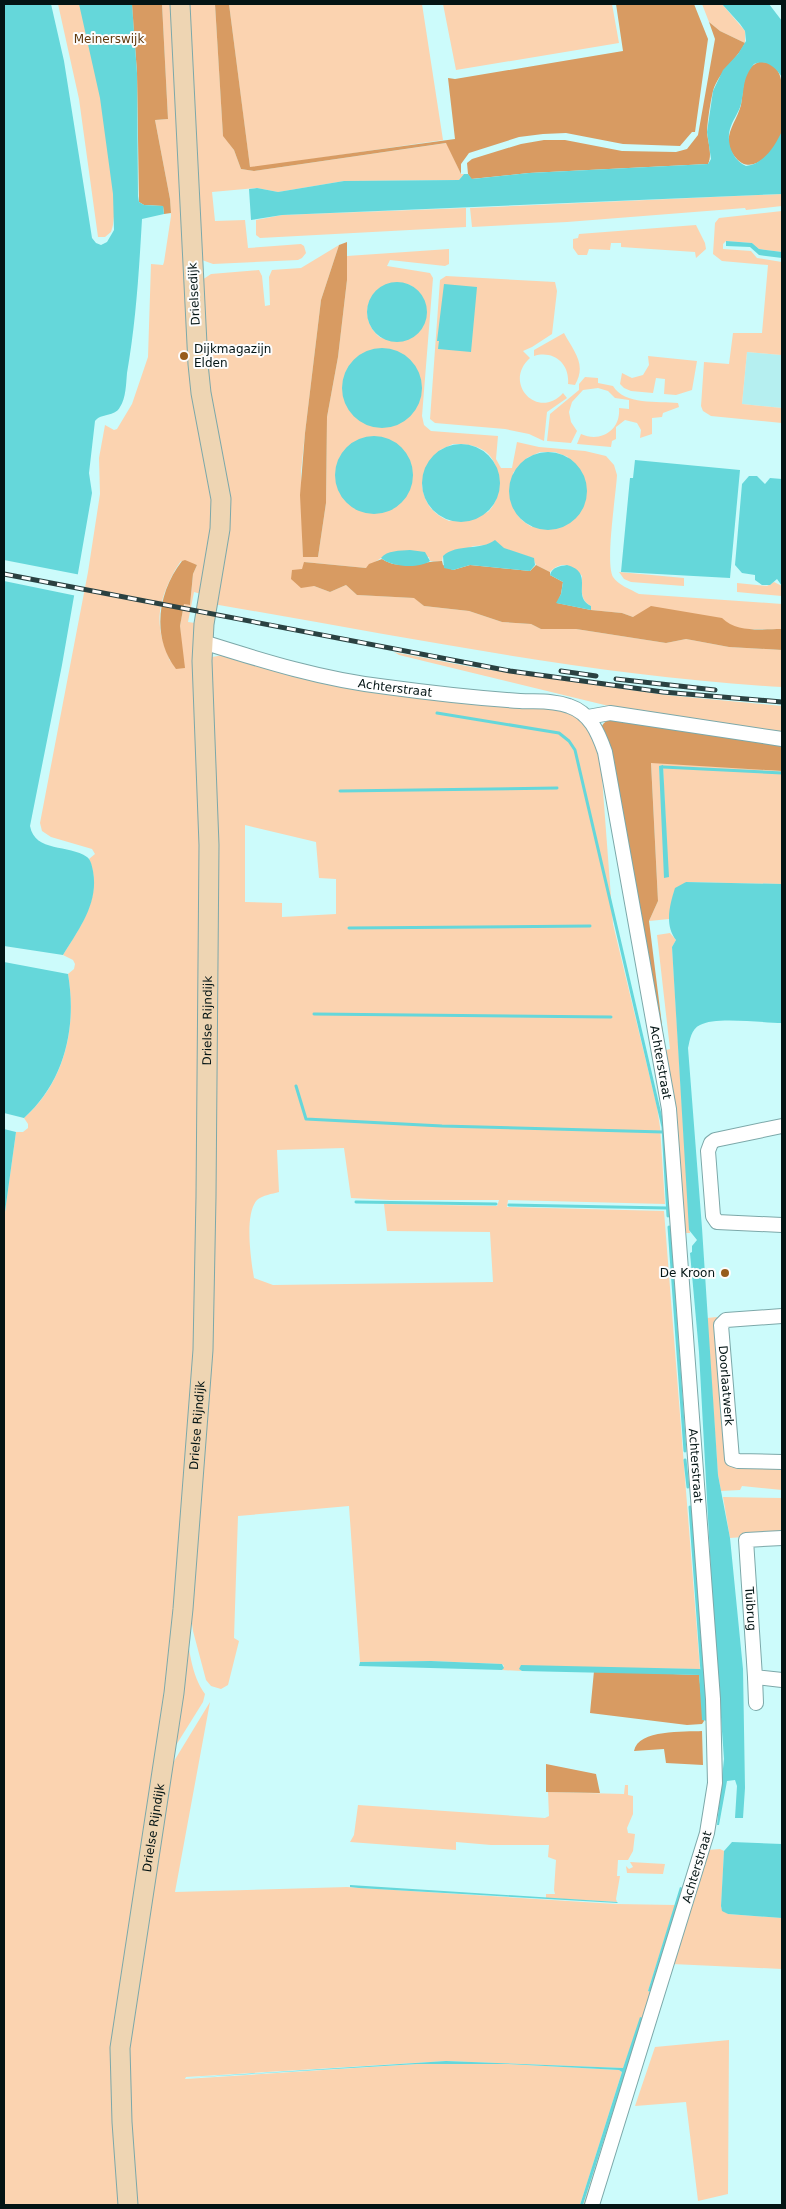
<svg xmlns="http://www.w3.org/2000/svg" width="786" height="2209" font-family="'DejaVu Sans',sans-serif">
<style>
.built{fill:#b5eff0}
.green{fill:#fbd3b0;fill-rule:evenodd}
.forest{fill:#d89b62}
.water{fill:#65d7da}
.pier{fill:#ccfbfb}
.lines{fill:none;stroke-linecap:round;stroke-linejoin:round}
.stream{stroke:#65d7da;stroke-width:3}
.street-casing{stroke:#7ca8a9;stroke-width:16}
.secondary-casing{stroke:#7ca8a9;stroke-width:21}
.street{stroke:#fff;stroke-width:14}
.secondary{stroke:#eed5b3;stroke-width:19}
.rail-casing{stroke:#2a4141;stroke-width:5}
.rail{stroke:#fdfdfd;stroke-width:3;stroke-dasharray:9;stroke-linecap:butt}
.poi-dot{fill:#975c1b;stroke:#fdfdfd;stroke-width:2}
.labels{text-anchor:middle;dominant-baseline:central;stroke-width:4;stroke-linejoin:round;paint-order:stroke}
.park-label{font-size:12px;fill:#61390c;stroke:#fdfdfd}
.street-label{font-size:12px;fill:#031414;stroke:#fdfdfd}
.poi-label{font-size:12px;fill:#031414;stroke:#fdfdfd;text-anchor:start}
</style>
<rect width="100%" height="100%" fill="#ccfbfb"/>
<!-- built -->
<path class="built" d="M782 342V408L742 404 747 352 781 355Z"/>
<!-- green -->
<path class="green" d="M58 4H138L113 225 111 232 105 237H98L79 99Z
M162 4H174L211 471 213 524 201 594 194 592 188 622 195 623 201 791 202 1216 195 1375 176 1607 120 2000 121 2205H4V1219L16 1132H23L28 1128V1124L24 1118C65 1082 77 1027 68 974L74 969 75 964 73 960 63 955C81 926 104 894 89 859L95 854 92 849 51 837 42 831 40 823 88 572 100 494 99 458 105 425 114 430 117 429 132 404 148 357 151 264 163 265 164 262 171 216 170 199 155 120 168 119ZM181 561 197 565 193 574 190 605 184 603 180 626 181 645 170 661C166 650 161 638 160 627 157 605 169 578 181 561Z
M185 4H215L223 135 234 150 241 169 254 171 447 143 461 174H464L459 180 344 181 278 192 257 188 212 192 215 221 245 220 248 248 301 244 304 246 306 253 302 258 298 260 213 264 202 260Z
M229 4H422L443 140 250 168Z
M443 4H612L619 43 456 70Z
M702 4H722L745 31V43L720 31 709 22Z
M782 194V206L746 210 745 208 567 222 472 227 470 208Z
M466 208V227L260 238 256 235V220L282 215Z
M782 211V252L759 249 752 243 726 241 723 244V249L751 251 757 258 782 262 781 355 747 352 742 404 782 408V423L711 416 703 411 701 406 704 362 729 364 733 333H762L768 265 722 261 713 254 715 223 719 218Z
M696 225 705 243 706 249 696 258 695 252 621 247V243H611L610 250 589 249 587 255H578L573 248V239L578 238 579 234Z
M339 245 321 300 305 433 301 472 303 557H318L326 503 327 417 338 357 347 280V256L449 249V264L445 266 390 260 387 266 430 273 433 278 422 416 424 425 431 431 498 436 496 459 501 468H512L517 442 539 447 585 451 606 456 614 465 617 475C616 495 605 563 613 577 618 585 630 589 639 594L782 604V629H743L729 626 633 617 622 613 591 610V606C579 600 582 588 582 576 573 566 562 559 550 572L536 565 533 558C515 553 494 543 474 546 464 549 453 553 443 556L442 561H430L429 557 381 558 366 568 304 562 314 586 330 592 346 585 357 595 415 598 424 606 469 611 502 622 531 624 541 629H576L666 643 686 639 729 647 782 650V687C591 676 401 636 213 604L217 581 202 280 211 274 259 270 262 276 265 306 270 305 269 277 272 270 301 268ZM408 284C427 294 432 315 419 332L381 338C362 324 363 298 383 286ZM453 444C479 443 497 452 498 480 499 494 497 502 488 512L449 521C432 514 424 502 422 485L440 450ZM540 452H555L568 457 532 527C507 513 513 498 513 473L527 458Z
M446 276 555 282 557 291 552 334 532 347 523 351 530 358C502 383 538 421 563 393L567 398 547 412 544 441 529 434 505 429 435 423 430 419 440 280Z
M564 333C574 352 587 364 575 385L568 384C570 364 554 350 534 356V350Z
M648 356 697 361 692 390 676 395 664 394 665 379 656 378 653 393 631 391 624 388 620 384 622 373 632 378 643 375 649 365Z
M585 377 598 378V383L613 386C624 405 658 401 678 403L679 407 663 413 662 417 652 418V434L640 438 641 430 637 423 625 420 616 427V439L612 441 611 447 577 444 581 434C601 443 621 430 619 408L629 409V400L615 398 608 391 598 388 583 390 572 402 569 412 571 422 577 431 571 443 547 441 550 414 579 390V384Z
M619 572 684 578V586L631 582 624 579Z
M774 582 782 586V596L737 592V583L767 586Z
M394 652 477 668 666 695 782 706V733L621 709 399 655Z
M223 655 546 707 581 716 600 751 613 924 657 1107 660 1127 665 1204 508 1200 507 1207 664 1211 700 1669 607 1668 519 1669 522 1671 502 1670 504 1666 502 1664 431 1661 360 1662 349 1506 238 1516 234 1638 239 1641 228 1685 221 1689 211 1686 206 1680 193 1631 189 1602 209 662 212 657ZM245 825 316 842 319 878 336 879V914L282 917V903L245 902ZM344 1148 351 1198 390 1200H499L497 1206 384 1204 387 1231 490 1232 493 1282 273 1285 254 1278C251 1260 244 1214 257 1200 263 1195 272 1194 279 1192L277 1150Z
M651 762 782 771V884L686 882 674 892 669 919 649 921 658 901ZM659 766H663L668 877Z
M670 933 676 940 672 947 690 1233H683L662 1051 670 1049 657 935Z
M717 1317 727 1465 782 1467V1490L742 1486 740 1490 721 1491 718 1475 707 1318Z
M723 1497 782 1498V1534L730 1538Z
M186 1626C189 1648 191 1675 205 1694L203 1702 168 1758Z
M210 1702 175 1892 347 1887 616 1904 675 1905 648 1991 651 1992 685 1883 588 2205H583L627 2070 641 2017 623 2068 446 2061 186 2077 185 2079 417 2064H508L619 2070 622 2072 580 2205H133L124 2089 168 1771Z
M625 1785H628V1795L633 1796V1814L627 1828 628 1833 635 1834 633 1851 628 1860H618L617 1876H620L616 1899 617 1902 546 1898V1894H555L554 1890 556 1860 548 1857 549 1845H491L456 1842V1850L350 1842 354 1835 358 1805 545 1818 549 1816 548 1792 624 1794Z
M720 1849 724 1851 721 1908 728 1914 782 1918V1969L672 1964 708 1850Z
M630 1862 665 1864 663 1874 627 1873 626 1866 629 1869 633 1867Z
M729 2040 728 2194 698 2201 686 2102 635 2106 655 2047Z"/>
<!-- forest -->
<path class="forest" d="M132 4H162L168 119 155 120 170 199 171 213 164 214 163 206 144 205 139 202 137 73Z
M215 4H229L250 167 455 139 448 78 455 79 623 51 616 4H694L708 39 695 132H692L680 146 623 144 566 133 543 134 519 137 469 153 461 164V174L446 143 254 171 241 169 234 150 223 136Z
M709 22 720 31 745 43C736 61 719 71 713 91 710 104 708 117 707 130 707 140 713 154 708 164L529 173 471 179 468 174 467 163 472 159 521 144 544 140H565L622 151 676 152 687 149 698 135 715 39Z
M759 62C786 61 782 90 782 109 782 116 784 125 782 132 777 149 753 178 736 158 719 139 736 124 741 105 744 90 741 69 759 62Z
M347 242V280L338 357 327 417 326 503 318 557H303L300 495 305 433 321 300 339 245Z
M382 559C399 571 424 561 442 561L443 565 453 570 470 565 530 571 536 565 550 572V575L563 582 561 594 557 603 591 610 622 613 633 617 651 606 722 618C737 633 762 629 782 629V650L729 647 686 639 666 643 576 629H541L531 624 502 622 469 611 424 606 414 598 357 595 346 585 330 592 314 586 301 588 291 579 292 570 302 569 304 562 366 568 369 564Z
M185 560 197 565 193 574 190 605 184 604 180 626 185 668 176 669C151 636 158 592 182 561Z
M612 717 782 740V771L651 763 658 901 649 921 664 1041 601 727 604 723Z
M594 1671 699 1675 704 1721 702 1724 687 1725 590 1713Z
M702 1731 703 1765 666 1763 664 1749 634 1751C638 1729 685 1732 702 1731Z
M546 1764 596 1774 600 1793 546 1792Z"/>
<!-- water -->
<path class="water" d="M4 4H51L64 61 92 238 96 243 101 245 107 242 114 230 113 194 100 98 79 4H132L137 73 138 196 139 202 144 205 163 206 164 214 142 219C139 271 136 322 127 373 126 384 126 398 120 407 115 417 101 413 95 421L89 473 92 493 62 665 30 826C35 853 69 844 87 857 91 860 92 866 93 871 99 903 79 929 63 955L4 946Z
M722 4H769L782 21V77C775 67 767 59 754 64 742 79 745 87 741 104 739 112 734 118 731 126 725 141 732 160 746 166 764 164 775 146 782 131V194L282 215 251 220 249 189 257 188 278 192 344 181 459 180 464 174H468L472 179 529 173 708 164 711 159 707 132 713 91 723 70 738 54 746 41 745 31 740 24Z
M726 241 752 243 759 249 782 252V258L759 255 750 247 726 246Z
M367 312a30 30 0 1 1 60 0a30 30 0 1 1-60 0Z
M444 284 477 287 471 352 438 349 439 341H437Z
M342 388a40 40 0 1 1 80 0a40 40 0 1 1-80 0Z
M335 475a39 39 0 1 1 78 0a39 39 0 1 1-78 0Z
M422 483a39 39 0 1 1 78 0a39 39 0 1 1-78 0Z
M509 491a39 39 0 1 1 78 0a39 39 0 1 1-78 0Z
M635 460 740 470 730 578 621 572 630 478H633Z
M749 476H757L765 484 770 478 782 479V586L777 579 770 585H762L755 580V575L742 573 735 565 742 484Z
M495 540 504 548 534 558 535 565 530 571 470 565 453 570 444 568 443 556C457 543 481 551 495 540Z
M410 550 425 552 430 561C419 569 391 567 381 558 387 550 400 551 410 550Z
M567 565C596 573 570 596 591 606V610L556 603 561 594 563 582 550 575C552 567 560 566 567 565Z
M663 765 669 877 664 878 659 766Z
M686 882 782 884V1023C764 1023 715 1016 700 1025 691 1029 690 1040 688 1048L702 1228 718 1475 730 1538 743 1669 745 1788 743 1818H735L737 1786 735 1780 727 1781 719 1825H717L724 1759 712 1592 699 1352 690 1253 692 1252V1246L697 1240 689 1230 672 947 676 940C664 925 670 904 675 888Z
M4 962 68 974C77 1027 65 1081 24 1118L4 1113Z
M4 1129 16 1132 4 1219Z
M431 1661 502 1664 504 1668 502 1670 359 1666 360 1662Z
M521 1665 700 1669 704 1672 707 1721 702 1720 699 1675 522 1671 519 1669Z
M732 1842 782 1844V1918L728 1914 722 1911 721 1906 724 1851Z
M350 1885 617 1902 618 1903 359 1888 350 1887Z
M680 1887 683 1888 651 1992 648 1991Z
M640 2017 643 2018 583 2205H580L622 2072 619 2070 508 2064H417L184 2078 446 2061 623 2068Z"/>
<!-- pier -->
<path class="pier" d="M4 560 81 575 77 596 4 581Z"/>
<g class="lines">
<!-- stream -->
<path class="stream" d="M437 713 559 733 569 741 575 750 663 1127 668 1216
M663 767 782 773
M340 791 557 788
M349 928 590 926
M314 1014 611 1017
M296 1086 306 1119 442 1126 663 1132
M356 1202 496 1204
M509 1205 667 1208
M669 1227 685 1451
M685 1460 688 1487
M690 1507 702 1672"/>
<!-- street casing -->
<g class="street-casing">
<g id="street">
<path id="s1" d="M203 642C263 661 324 680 387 687 431 693 476 698 520 701 536 702 553 700 569 706 590 713 598 732 605 752L669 1109 713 1699 715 1783 707 1833 592 2205"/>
<path d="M588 717 610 713 782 739"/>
<path d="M782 1126 715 1140 711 1143 708 1151 713 1216 717 1222 782 1225"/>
<path id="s2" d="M782 1316 726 1320 721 1325 732 1459 738 1461 782 1462"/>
<path id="s3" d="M782 1538 746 1540 755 1677 782 1680"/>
<path d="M755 1677 756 1703"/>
</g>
</g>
<!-- secondary casing -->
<g class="secondary-casing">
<g id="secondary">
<path id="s4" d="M128 2205 122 2122 120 2048 174 1693 183 1609 203 1350 206 1197 209 845 202 661 204 624 220 529 221 499 201 393 198 364 180 4"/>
</g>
</g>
<!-- street -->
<use href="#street" class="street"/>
<!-- secondary -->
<use href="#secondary" class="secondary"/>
<!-- rail casing -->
<g class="rail-casing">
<path id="rail" d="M4 574 510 671 663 692 782 702
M561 671 596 676
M616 679 715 690"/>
</g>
<!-- rail -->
<use href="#rail" class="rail"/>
</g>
<!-- markers -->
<g class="poi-dot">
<circle cx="184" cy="356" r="5"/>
<circle cx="725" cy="1273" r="5"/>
</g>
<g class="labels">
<!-- park labels -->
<g class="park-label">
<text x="109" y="39">Meinerswijk</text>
</g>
<!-- street labels -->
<g class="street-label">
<text transform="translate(194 294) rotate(-93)">Drielsedijk</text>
<text stroke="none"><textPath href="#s1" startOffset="198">Achterstraat</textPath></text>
<text stroke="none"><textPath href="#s4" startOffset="1190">Drielse Rijndijk</textPath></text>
<text stroke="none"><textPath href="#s1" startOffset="749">Achterstraat</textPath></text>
<text stroke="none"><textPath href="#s2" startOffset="124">Doorlaatwerk</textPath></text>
<text stroke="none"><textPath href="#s4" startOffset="785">Drielse Rijndijk</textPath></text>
<text stroke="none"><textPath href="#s1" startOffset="1154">Achterstraat</textPath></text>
<text stroke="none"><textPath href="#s3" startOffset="105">Tuibrug</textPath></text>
<text stroke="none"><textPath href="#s4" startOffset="380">Drielse Rijndijk</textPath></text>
<text transform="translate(697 1867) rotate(-73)">Achterstraat</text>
</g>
<!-- poi labels -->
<g class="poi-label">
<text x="194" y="349">Dijkmagazijn<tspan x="194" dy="14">Elden</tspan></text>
<text x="715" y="1273" text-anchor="end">De Kroon</text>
</g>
</g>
<!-- border -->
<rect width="786" height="2209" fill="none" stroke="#031414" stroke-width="10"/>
</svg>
